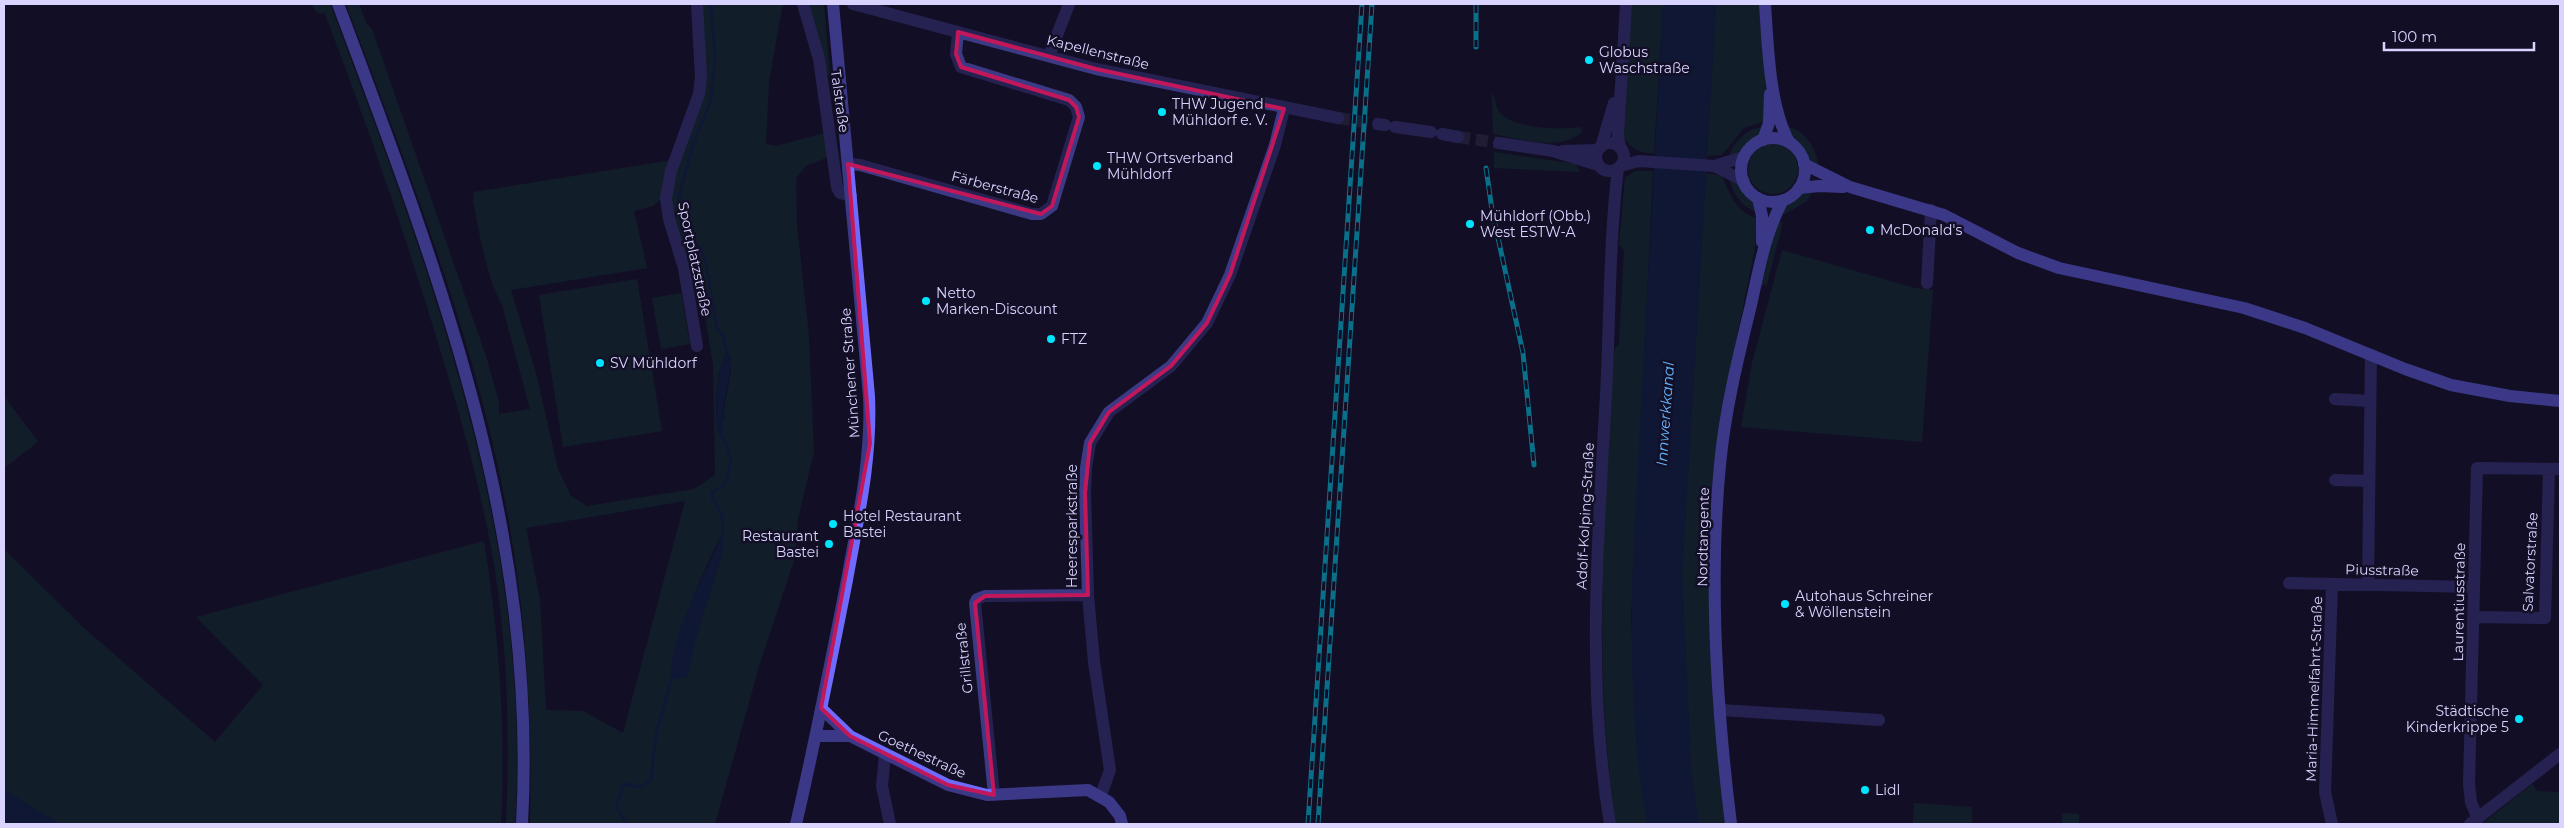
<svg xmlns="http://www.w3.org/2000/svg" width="2564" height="828" font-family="Montserrat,sans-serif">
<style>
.green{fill:#12302f;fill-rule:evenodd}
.water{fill:#0c2248}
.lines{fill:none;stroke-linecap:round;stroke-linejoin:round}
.stream{stroke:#0c2248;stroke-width:3}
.street-tunnel{stroke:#312d47;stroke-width:12;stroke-dasharray:12 6;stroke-linecap:butt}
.street{stroke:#3d3a85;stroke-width:12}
.secondary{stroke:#6f6bff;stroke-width:12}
.rail-casing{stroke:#00e5ff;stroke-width:5}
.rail{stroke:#130f26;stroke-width:3;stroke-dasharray:9;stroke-linecap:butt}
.marked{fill:none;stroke:#c2185b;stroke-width:4;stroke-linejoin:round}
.poi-dot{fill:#00e5ff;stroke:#130f26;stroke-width:2}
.labels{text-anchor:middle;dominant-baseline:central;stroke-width:5;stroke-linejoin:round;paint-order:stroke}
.street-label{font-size:14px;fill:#d9d4ff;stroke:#130f26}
.poi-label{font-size:14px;fill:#d9d4ff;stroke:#130f26;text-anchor:start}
.water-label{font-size:15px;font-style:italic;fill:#62b6ff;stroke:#130f26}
</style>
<rect width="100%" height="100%" fill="#130f26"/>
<!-- green -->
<path class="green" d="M311 4H330C430 270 532 535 515 824H506C510 738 508 650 494 564 480 481 456 400 431 320 399 217 364 115 325 14L317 13Z
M346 4H359L366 23 372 29 486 356 499 402V414L530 409 502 305C485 273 480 235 473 201L474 192 672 160 660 200 653 206 634 211 647 268 511 290 536 373 558 469 571 496 587 506 694 489 715 475 713 365 696 261 683 255 669 195 697 111 699 4H785L782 8 769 82 766 144 776 146 825 133 828 157 806 166 796 178 797 226 809 336 814 452 798 519 794 560 760 663 715 824H530C533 711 525 597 502 485 468 320 405 161 346 4ZM727 351C738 369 722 398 724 419L716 418C716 394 716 372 727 351ZM685 501 623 733 583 711 546 710 540 600 526 528ZM722 534 723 550 696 638 671 666C682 620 701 576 722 534Z
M808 4H824L830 75 827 76Z
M1631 4H1663L1654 153C1641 154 1632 149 1624 138Z
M1716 4H1759L1766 94V121L1744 128 1722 155 1707 156Z
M1492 92C1495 99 1496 109 1501 114 1517 129 1560 130 1581 127L1582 132C1559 152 1521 139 1493 134Z
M1784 126C1806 129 1817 149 1819 169L1809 162 1804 150 1788 135Z
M1764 127C1758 140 1743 152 1729 156 1734 141 1748 127 1764 127Z
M1748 169a25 25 0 1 1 50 0a25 25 0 1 1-50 0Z
M1494 152 1576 164 1580 172 1494 168Z
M1635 171H1653L1631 618 1637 750 1647 824H1616C1592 667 1605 509 1614 350L1619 344 1624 251 1619 244 1625 178Z
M1706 173 1722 176C1730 194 1736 213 1757 218L1755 248 1722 409 1710 630 1713 707 1726 824H1699L1691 770 1682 574Z
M1728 176C1742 183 1753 198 1759 212 1741 209 1733 192 1728 176Z
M1814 189 1806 202 1781 216C1786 200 1799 194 1814 189Z
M1776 221 1782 222V226L1766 288 1765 283 1761 287 1760 284Z
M1782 250 1915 288 1933 290 1922 442 1741 427 1752 363Z
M637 279 662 431 563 447 539 295Z
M681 293 690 344 661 349 652 298Z
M4 396 38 442 4 468Z
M484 541C499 635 506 729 501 824H60L4 790V549L85 629 215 742 263 685 196 617Z
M2532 784 2537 791 2560 792V824H2482Z
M1914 803 1972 807V824H1913Z
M2062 813 2079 814V824H2062Z"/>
<!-- water -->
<path class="water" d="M1663 4H1716L1682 574 1691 770 1699 824H1647C1630 729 1630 632 1634 535Z
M727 350 731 366 723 409V431L720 435 717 432C716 403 715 377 727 350Z
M723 533V550L696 638 688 676 680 679H671C670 633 705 576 723 533Z
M4 790 60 824H4Z"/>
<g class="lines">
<!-- stream -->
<path class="stream" d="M711 4 715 58 711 100 693 145 679 196 682 227 701 249 706 264 717 327 723 336 727 352
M719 431 727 445 731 461 725 485 712 492C711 501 716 503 720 511 724 519 723 529 722 537
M627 824 616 807 624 784 641 787 651 780 656 733 672 677"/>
<!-- street-tunnel -->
<path class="street-tunnel" d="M1338 118 1378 124
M1458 137 1499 143"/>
<!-- street -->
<path class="street" d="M697 4 701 77 699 94 671 171 666 198 669 219 684 268 697 346
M803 4 819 59 837 187 840 193 851 196
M853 4 1096 69 1338 118
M1049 56 1069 4
M1378 124 1385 125
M1395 127 1431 132
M1442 134 1458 137
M1499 143 1553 151 1598 165
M1596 157a14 14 0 1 1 28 0a14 14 0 1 1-28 0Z
M1601 147 1614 103
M1620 148 1618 135 1626 4
M1563 151 1598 150
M848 164 860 165 1032 214H1041L1052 206 1079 117 1076 107 1069 100 961 67 956 54 958 32
M1620 166 1639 161 1714 166 1744 157
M1714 166 1744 181
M1927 283 1931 210
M2335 399 2370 401
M2335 480 2369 481
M2289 583 2474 587
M2332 584 2325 792 2332 824
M2368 584 2371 355
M2474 617 2545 618 2549 469
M1721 710 1879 720
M885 754 882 786 890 824
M994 795 975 603 977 599 985 596 1088 595
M1101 795 1110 770 1094 662 1088 595 1085 493 1086 468 1090 443 1109 412 1171 366 1207 323 1230 275 1275 145 1284 109
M2478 819 2471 802 2469 784 2477 468 2560 469
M1610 824C1586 682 1598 537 1606 395 1610 319 1609 243 1618 168
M2470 824 2560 754"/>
<!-- secondary -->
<path class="secondary" d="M338 4C439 273 538 531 522 824
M1765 4C1768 46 1769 105 1789 142
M1741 170a32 32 0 1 1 64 0a32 32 0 1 1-64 0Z
M1763 140 1769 123 1770 94
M1804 164 1850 187 1944 215 2018 253 2059 268 2244 308 2305 328 2405 369 2451 385 2510 396 2560 401
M1799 188 1819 186 1843 187
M1758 198 1762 216V242
M821 708 850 736 948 785 987 795 1088 790 1109 802 1120 816 1122 824
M816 736H850
M796 824C815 743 831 661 847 580 858 518 872 459 869 396L833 4
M1731 824C1717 711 1709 579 1720 465 1725 410 1738 358 1751 305 1759 269 1765 233 1783 200"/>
<!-- rail casing -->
<g class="rail-casing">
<path id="rail" d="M1476 4V47
M1486 168 1492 210 1523 353 1534 465
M1308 824 1362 4
M1318 824 1372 4"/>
</g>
<!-- rail -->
<use href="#rail" class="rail"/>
</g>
<!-- marked area -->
<path d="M0 0H2564V828H0ZM958 32 1096 69 1284 109 1230 275 1207 323 1171 366 1109 412 1090 443 1085 493 1088 595 985 596 975 603 994 795 948 785 850 736 821 708 870 443 848 164 1041 214 1052 206 1079 117 1076 107 1069 100 961 67 956 54Z" fill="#130f26" fill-opacity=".55" fill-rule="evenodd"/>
<path class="marked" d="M958 32 1096 69 1284 109 1230 275 1207 323 1171 366 1109 412 1090 443 1085 493 1088 595 985 596 975 603 994 795 948 785 850 736 821 708 870 443 848 164 1041 214 1052 206 1079 117 1076 107 1069 100 961 67 956 54Z"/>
<!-- markers -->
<g class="poi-dot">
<circle cx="1589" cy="60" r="5"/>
<circle cx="1162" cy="112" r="5"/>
<circle cx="1097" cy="166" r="5"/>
<circle cx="1470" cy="224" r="5"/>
<circle cx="1870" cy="230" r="5"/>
<circle cx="926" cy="301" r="5"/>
<circle cx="1051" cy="339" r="5"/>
<circle cx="600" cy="363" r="5"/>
<circle cx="833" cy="524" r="5"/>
<circle cx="829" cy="544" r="5"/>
<circle cx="1785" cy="604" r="5"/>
<circle cx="2519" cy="719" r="5"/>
<circle cx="1865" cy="790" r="5"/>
</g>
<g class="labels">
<!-- street labels -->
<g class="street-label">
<text transform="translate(1098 52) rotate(14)">Kapellenstraße</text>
<text transform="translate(840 101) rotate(82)">Talstraße</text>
<text transform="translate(995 187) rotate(15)">Färberstraße</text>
<text transform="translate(695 259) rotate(78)">Sportplatzstraße</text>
<text transform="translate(850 373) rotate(-94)">Münchener Straße</text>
<text transform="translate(1585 516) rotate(-87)">Adolf-Kolping-Straße</text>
<text transform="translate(1072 526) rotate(-90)">Heeresparkstraße</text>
<text transform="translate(1703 537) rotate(-89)">Nordtangente</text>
<text transform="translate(2530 562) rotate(-87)">Salvatorstraße</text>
<text transform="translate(2382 570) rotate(1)">Piusstraße</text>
<text transform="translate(2459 602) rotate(-89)">Laurentiusstraße</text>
<text transform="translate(964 658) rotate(-96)">Grillstraße</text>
<text transform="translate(2314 689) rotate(-88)">Maria-Himmelfahrt-Straße</text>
<text transform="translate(922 754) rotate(25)">Goethestraße</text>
</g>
<!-- poi labels -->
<g class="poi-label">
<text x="1599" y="52">Globus<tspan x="1599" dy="16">Waschstraße</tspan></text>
<text x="1172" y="104">THW Jugend<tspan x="1172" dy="16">Mühldorf e. V.</tspan></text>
<text x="1107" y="158">THW Ortsverband<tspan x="1107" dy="16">Mühldorf</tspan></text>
<text x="1480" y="216">Mühldorf (Obb.)<tspan x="1480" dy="16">West ESTW-A</tspan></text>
<text x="1880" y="230">McDonald's</text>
<text x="936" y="293">Netto<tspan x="936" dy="16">Marken-Discount</tspan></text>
<text x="1061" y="339">FTZ</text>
<text x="610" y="363">SV Mühldorf</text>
<text x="843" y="516">Hotel Restaurant<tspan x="843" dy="16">Bastei</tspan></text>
<text x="819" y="536" text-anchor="end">Restaurant<tspan x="819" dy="16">Bastei</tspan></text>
<text x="1795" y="596">Autohaus Schreiner<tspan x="1795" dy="16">&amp; Wöllenstein</tspan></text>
<text x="2509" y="711" text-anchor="end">Städtische<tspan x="2509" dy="16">Kinderkrippe 5</tspan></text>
<text x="1875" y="790">Lidl</text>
</g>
<!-- water labels -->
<g class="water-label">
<text transform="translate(1665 414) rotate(-86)">Innwerkkanal</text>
</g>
</g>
<!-- border -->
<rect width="2564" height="828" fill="none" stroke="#d9d4ff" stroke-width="10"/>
<!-- scale -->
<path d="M2384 42v8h150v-8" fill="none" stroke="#d9d4ff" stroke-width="2.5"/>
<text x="2392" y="42" font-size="15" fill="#d9d4ff" stroke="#130f26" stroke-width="4" paint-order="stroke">100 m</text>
</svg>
